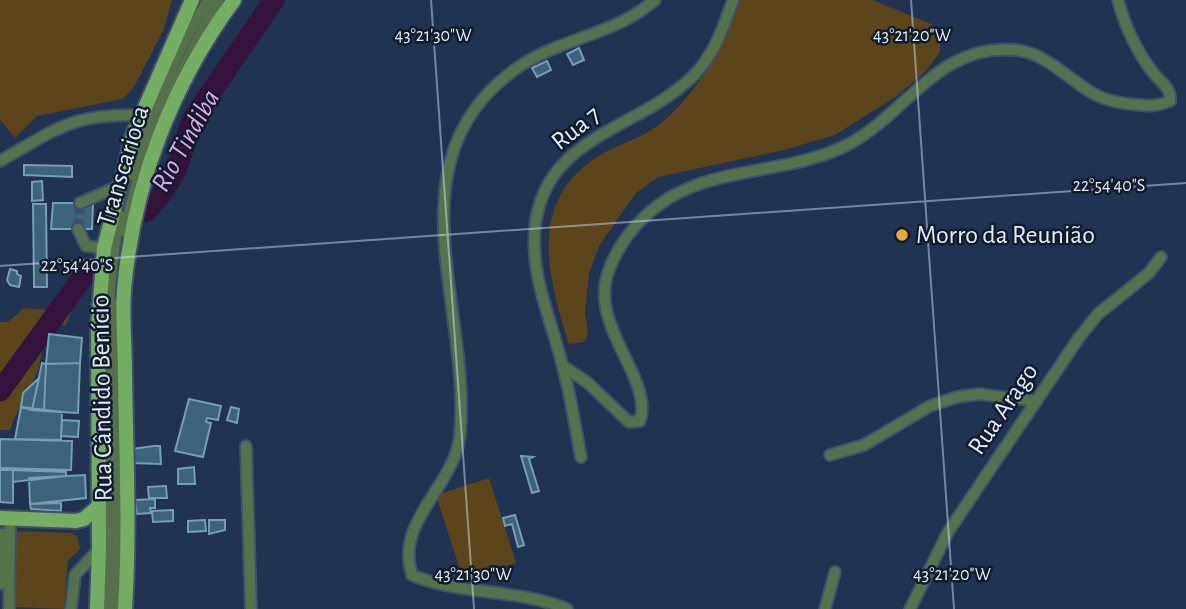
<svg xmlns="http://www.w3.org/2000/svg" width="1186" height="609" font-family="'Alegreya Sans',sans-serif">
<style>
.green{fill:#5c441b}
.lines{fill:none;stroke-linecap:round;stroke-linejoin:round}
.river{stroke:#34133c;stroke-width:21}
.building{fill:#3d647d;stroke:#769eba;stroke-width:2}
.minor-tunnel{stroke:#3d4f6c;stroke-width:10;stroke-dasharray:10 5;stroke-linecap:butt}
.minor-casing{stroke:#3f516d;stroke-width:14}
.major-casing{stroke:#3f516d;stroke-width:18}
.minor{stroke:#55724d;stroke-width:10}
.major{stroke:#74ae63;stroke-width:14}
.ticks{fill:none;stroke:#e2ecfc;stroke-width:2;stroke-opacity:0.45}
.poi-dot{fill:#e8ab37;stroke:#121b29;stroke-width:2.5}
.labels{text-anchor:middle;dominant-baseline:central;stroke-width:5;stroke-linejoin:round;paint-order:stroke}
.street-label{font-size:26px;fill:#e2ecfc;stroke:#121b29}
.poi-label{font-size:26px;fill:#e2ecfc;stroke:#121b29;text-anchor:start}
.water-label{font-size:28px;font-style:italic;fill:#e0a8ef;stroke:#121b29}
.ticks-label{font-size:18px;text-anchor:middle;fill:#e2ecfc;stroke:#121b29;stroke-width:5;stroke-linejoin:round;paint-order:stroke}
</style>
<rect width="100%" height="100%" fill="#203352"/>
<!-- green -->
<path class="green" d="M0 0H172L164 29 134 87 123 99 37 116 15 138 0 120Z
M736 0H873L931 24 940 36V52L926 71 897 96 835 135 784 150 658 177 636 193 599 246 589 273 585 313 588 333 584 342 569 344C547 275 526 199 602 154 624 142 648 136 667 118 703 85 723 46 736 0Z
M24 308 71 312 66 325 55 324C38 349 44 358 34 380 26 398 16 412 10 430H0V322H8Z
M489 478 516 563 463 579 436 495Z
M15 531 71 533 78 537 80 549 68 561 64 609 12 607Z"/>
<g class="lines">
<!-- river -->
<path class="river" d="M146 212 163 192 178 166 192 120 274 0
M0 391 83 277"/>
</g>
<!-- building -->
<path class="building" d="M579 48 584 60 573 65 567 54Z
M547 61 551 70 537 77 532 68Z
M24 165 72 166V177L24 175Z
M42 181 43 200 32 201V182Z
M53 203H93L92 229H51Z
M33 204H46L47 287H34Z
M10 269 17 271V274L21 276 19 287 10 285 7 280Z
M49 334 82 338 80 363 46 364Z
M42 363 46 364 44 411 32 410Z
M80 363 78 413 44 411 46 364Z
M39 378 32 410 21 407 23 393Z
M189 399 221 406 218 420 207 418 206 422 211 423 203 457 175 451Z
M21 407 62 412 61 440 15 439Z
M231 407 239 409 237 423 227 420Z
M62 420 79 421 78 437 61 436Z
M0 439 72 441 71 470 0 468Z
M154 446H160L161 464 132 463 131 449Z
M521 456 533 457 529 459 539 491 532 493Z
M194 467 195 484H178V469Z
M0 470H13V503L0 502Z
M13 470 66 472V476L13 482Z
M85 475 86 498 30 504 29 478Z
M166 486 167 498H149L148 487Z
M155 499V508H150L151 513 137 514 135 500Z
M61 503V511L31 509 30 504Z
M173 510V521L153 522 152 511Z
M515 515 524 545 518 547 512 524 505 526 503 518Z
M205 520 206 531 188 532V521Z
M209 520H225V530L209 534Z"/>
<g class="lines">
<!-- minor-tunnel -->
<path class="minor-tunnel" d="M78 229 80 203"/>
<!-- minor casing -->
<g class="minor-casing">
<path id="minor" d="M0 161C57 129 70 114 140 115
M129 176C149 114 175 55 208 0
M80 203 117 187
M78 229 86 246 104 248
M125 232C141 148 178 74 219 0
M563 366 588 383 629 422 640 421C654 377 587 326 609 270 620 240 642 215 669 198 724 165 794 174 851 143 908 111 941 42 1016 50 1049 54 1070 82 1098 96 1111 102 1126 104 1139 105 1152 106 1159 106 1170 101 1171 88 1162 83 1154 74 1137 52 1125 27 1118 0
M246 446 251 609
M830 455 864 445 930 406 957 397 979 394 1037 401
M581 457C575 427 571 397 563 368 552 321 530 277 535 227 545 134 640 130 694 75 714 55 724 26 733 0
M0 584 2 534
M9 609 10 518
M71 609 75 575 99 549
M106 609C116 478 96 345 119 215
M115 609 119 541 117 304
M567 609C517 588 461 596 412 575 394 521 455 486 460 435 472 307 387 160 517 68 560 38 615 35 655 0
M825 609 835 572
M910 609 948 532 1078 339 1098 314 1149 273 1161 257"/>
</g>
<!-- major casing -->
<g class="major-casing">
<path id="major" d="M0 518 76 521 84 519 99 506
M97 609 99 549 98 326 104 248 133 135 192 0
M125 609C130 531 126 453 125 375 125 347 122 318 124 290 133 185 172 84 234 0"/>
</g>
<!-- minor -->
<use href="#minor" class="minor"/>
<!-- major -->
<use href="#major" class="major"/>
</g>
<!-- ticks -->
<path class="ticks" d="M431 0 474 609M911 0 954 609M0 266 1186 183"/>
<!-- markers -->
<circle class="poi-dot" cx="902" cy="235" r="7"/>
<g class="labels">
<!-- street labels -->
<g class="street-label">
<text transform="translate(576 128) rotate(-38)">Rua 7</text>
<text transform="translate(123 166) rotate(-73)">Transcarioca</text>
<text transform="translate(102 398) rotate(-91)">Rua Cândido Benício</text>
<text transform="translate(1003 409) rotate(-56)">Rua Arago</text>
</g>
<!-- poi labels -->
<g class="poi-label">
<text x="916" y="235">Morro da Reunião</text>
</g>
<!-- water labels -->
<g class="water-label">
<text transform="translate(186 141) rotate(-61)">Rio Tindiba</text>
</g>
</g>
<g class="ticks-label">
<text x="433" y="41">43°21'30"W</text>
<text x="912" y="41">43°21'20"W</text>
<text x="1109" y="191">22°54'40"S</text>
<text x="77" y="271">22°54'40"S</text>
<text x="473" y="580">43°21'30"W</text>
<text x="952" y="580">43°21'20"W</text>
</g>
</svg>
